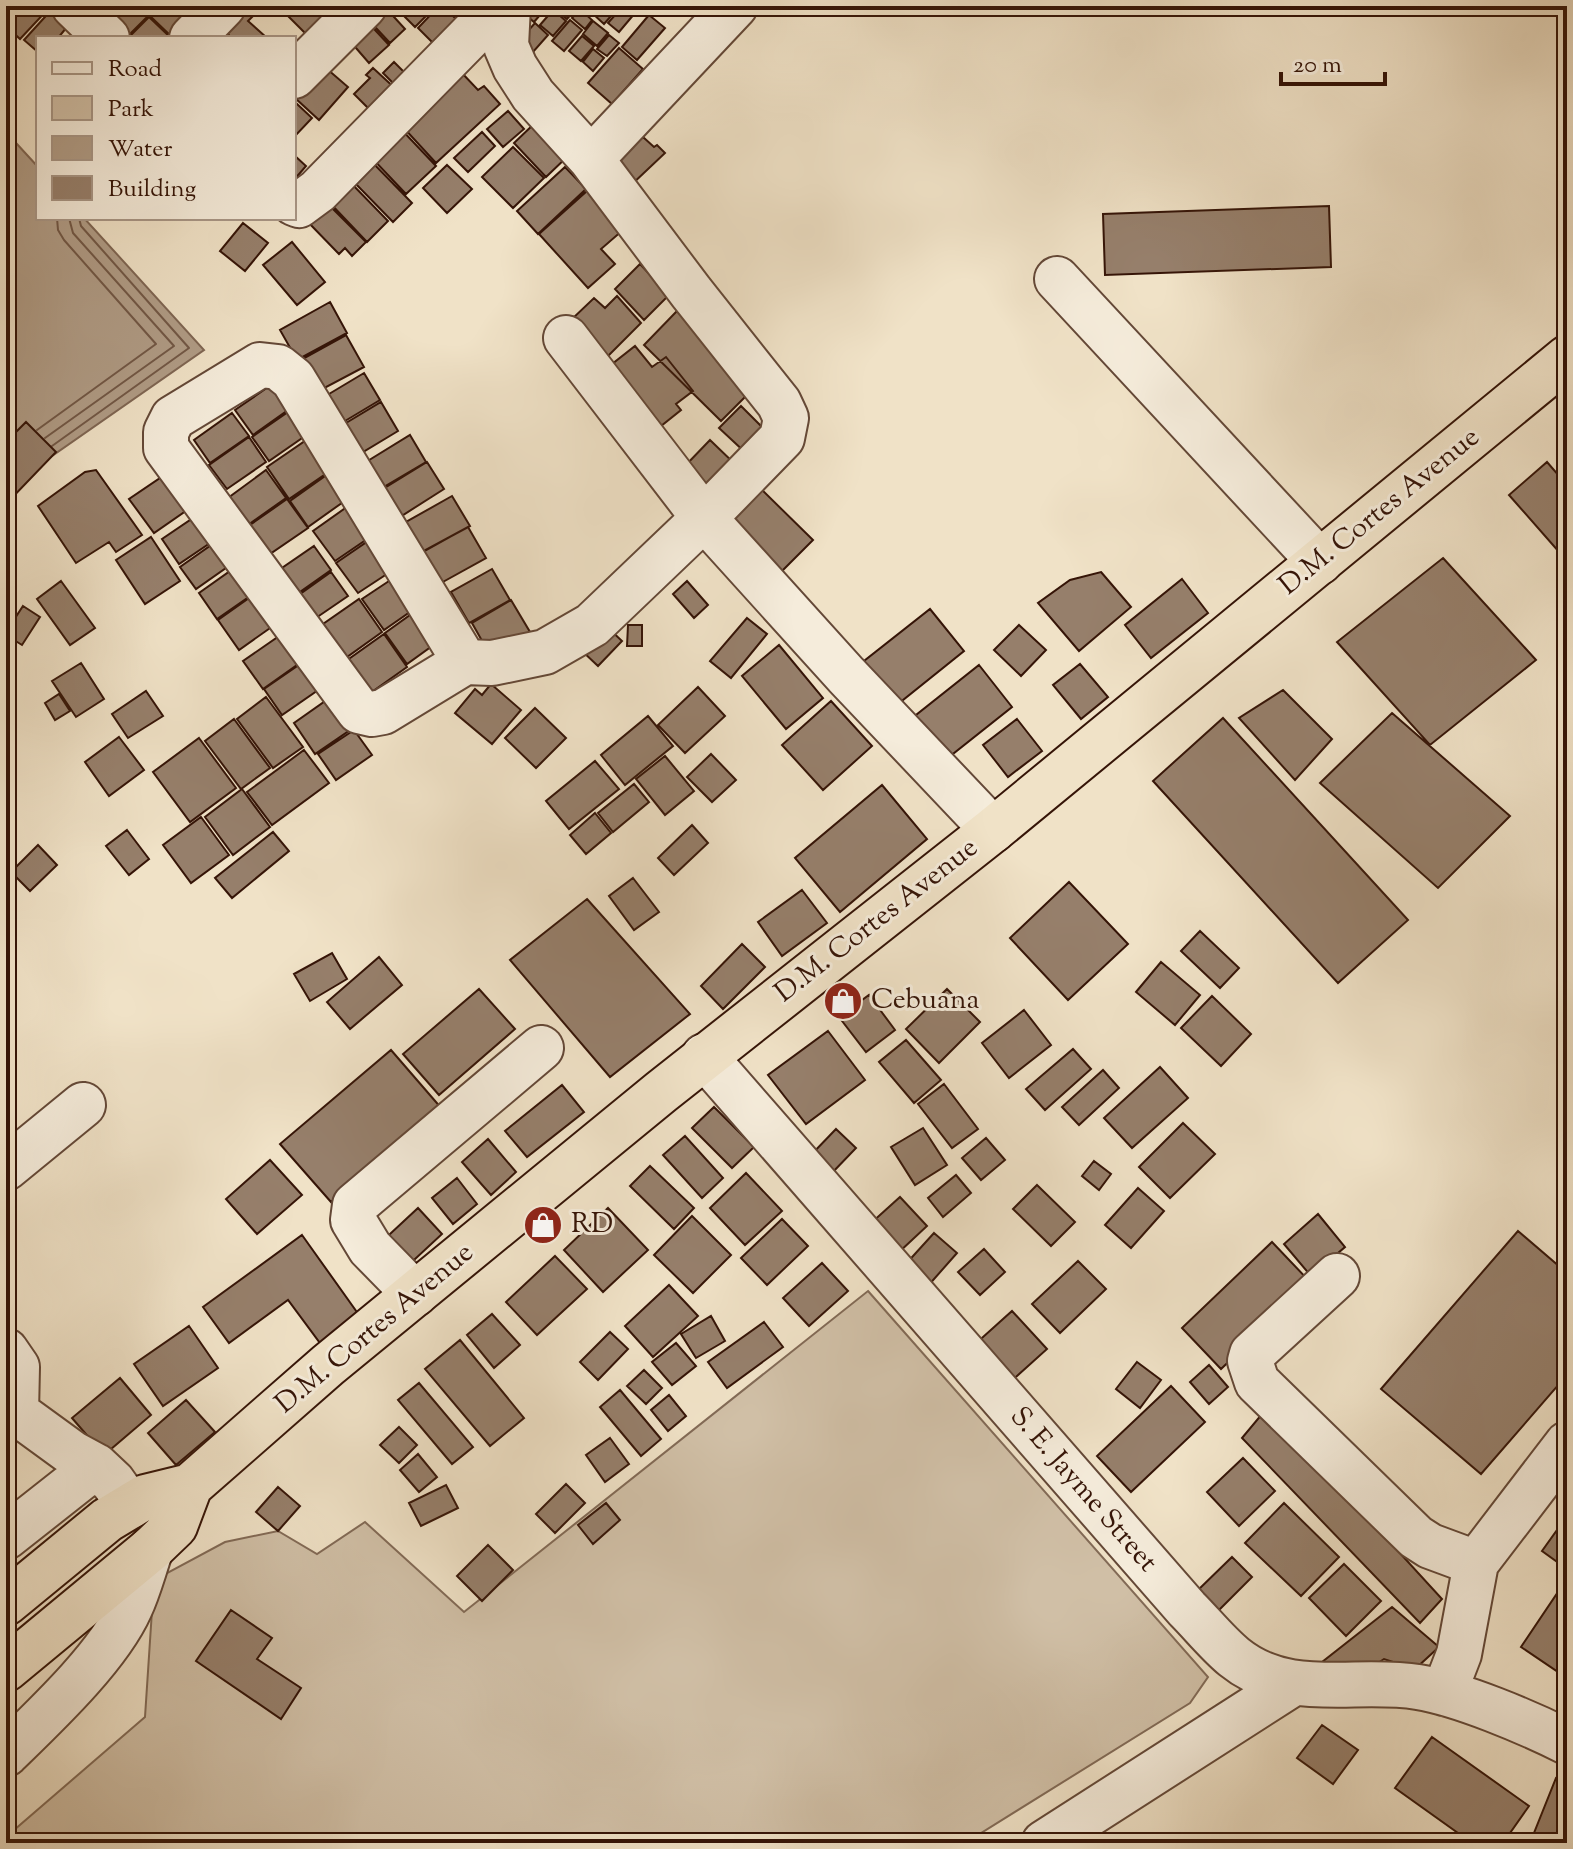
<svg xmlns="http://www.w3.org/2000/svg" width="1573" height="1849" font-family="'Sorts Mill Goudy',serif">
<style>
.green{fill:#d0bfa6;stroke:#826a56;stroke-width:2}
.water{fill:#b09c86;stroke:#7f6653;stroke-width:2}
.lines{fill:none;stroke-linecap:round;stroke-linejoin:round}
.shore{stroke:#725846;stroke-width:2}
.building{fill:#967f6b;stroke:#351407;stroke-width:2}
.minor-casing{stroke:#644837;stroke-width:48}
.highway-casing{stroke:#351407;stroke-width:48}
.minor{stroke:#f5ecdb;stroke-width:44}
.highway{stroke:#f0e2c7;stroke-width:44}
.labels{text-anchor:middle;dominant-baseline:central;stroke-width:6;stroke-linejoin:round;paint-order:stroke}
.street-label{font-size:28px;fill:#351407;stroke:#f5ecdb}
.poi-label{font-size:28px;fill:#351407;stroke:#f5ecdb;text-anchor:start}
</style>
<rect width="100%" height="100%" fill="#f0e2c7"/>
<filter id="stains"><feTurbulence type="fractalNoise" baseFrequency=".0025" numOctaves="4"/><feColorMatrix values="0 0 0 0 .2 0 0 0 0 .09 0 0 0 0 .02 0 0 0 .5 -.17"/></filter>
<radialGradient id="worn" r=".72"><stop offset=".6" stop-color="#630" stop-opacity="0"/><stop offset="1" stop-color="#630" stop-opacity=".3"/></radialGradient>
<!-- green -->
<path class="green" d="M868 1291 1208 1677 1190 1703 965 1843H6V1837L145 1717 154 1580 225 1542 278 1531 317 1554 365 1522 464 1612Z"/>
<!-- water -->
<path class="water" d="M6 132 38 167V218H84L204 350 6 488Z"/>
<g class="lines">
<!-- shore -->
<path class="shore" d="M37 430 156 344 64 240 58 230 57 218
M45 438 174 346 73 233 69 218
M52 446 189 348 81 226 79 218"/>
</g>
<!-- building -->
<path class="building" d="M15 6H51L20 39 6 26V15Z
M101 6H135L147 17 126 38Z
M137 6H158L148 17Z
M160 6H187L204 23 173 38 150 16Z
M241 6H246L255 14 248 21 267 38H232L221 28Z
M297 6H353L317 45 287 15Z
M384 6 405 29 390 43 363 14Z
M394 6H436L415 27Z
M439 6H443L458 21 435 45 418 28Z
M515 6H544L546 8 534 22Z
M562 6H576L577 7 567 19 557 11Z
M598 6H616L618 8 604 24 592 13Z
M623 6H627L635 13 619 32 608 23Z
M54 7 71 22 58 38H38V52L24 40Z
M580 9 592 20 585 29 572 18Z
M553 10 566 21 553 36 540 25Z
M649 15 665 28 637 60 622 47Z
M362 16 389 45 369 63 343 33Z
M149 17 171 38H128Z
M570 20 582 30 564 51 552 41Z
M593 21 608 33 597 46 583 34Z
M535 23 548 35 526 60 512 49Z
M609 35 619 43 607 56 597 49Z
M582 36 594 46 581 61 569 51Z
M619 48 643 69 612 104 588 83Z
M593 49 604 58 593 71 583 62Z
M319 62 348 87 319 120 294 97Z
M394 62 404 72 393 83 383 73Z
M373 68 398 91 375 115 354 94 370 78 366 75Z
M461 72 478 90 484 86 500 104 436 163 402 126Z
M296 103 312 118 296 135 294 105Z
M508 111 524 129 503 147 487 129Z
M536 122 569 155 546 177 514 143Z
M399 127 436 166 406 194 369 155Z
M482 132 495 146 468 172 454 158Z
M643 137 654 147 657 145 665 153 629 187 617 161Z
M513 147 544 178 513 208 482 177Z
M294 155 306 166 294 180Z
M372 162 412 203 393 222 352 180Z
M447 165 472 189 447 213 423 188Z
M565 167 586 189 538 234 517 211Z
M349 181 388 221 367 242 328 201Z
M587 191 623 230 601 249 615 264 588 288 539 234Z
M323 199 366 242 352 256 345 248 339 254 304 218Z
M1329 206 1331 267 1105 275 1103 214Z
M243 223 268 243 245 271 220 251Z
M292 242 325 282 297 305 263 265Z
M640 264 669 295 644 320 615 289Z
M617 296 641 323 607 357 571 320 594 298 605 308Z
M330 302 347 333 297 360 280 330Z
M677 311 755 387 721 421 644 345Z
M346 335 364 367 315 393 297 362Z
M635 346 652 367 666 357 693 391 676 404 681 410 651 434 602 372Z
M364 373 380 400 335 427 319 400Z
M271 385 288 410 253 435 235 410Z
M381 402 398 431 353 458 336 429Z
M741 406 768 433 747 454 719 428Z
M288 412 305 436 269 461 252 437Z
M232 413 249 436 210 463 194 440Z
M26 422 56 452 6 504V442Z
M410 435 426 462 382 488 366 462Z
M249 437 266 462 227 489 209 465Z
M710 440 738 467 711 495 683 468Z
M305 441 327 473 289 499 267 467Z
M427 462 444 489 400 517 383 489Z
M1547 462 1567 485V561L1509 495Z
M96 470 142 535 116 552 109 542 76 563 38 506 85 472Z
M266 470 286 498 248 525 228 498Z
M169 472 193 506 154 533 129 499Z
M328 474 346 500 308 527 290 501Z
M759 487 813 540 777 576 723 523Z
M452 496 470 526 422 552 406 522Z
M287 499 308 528 267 556 247 527Z
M351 504 373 535 335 561 313 531Z
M199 514 216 539 179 564 162 539Z
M468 527 486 558 441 583 423 552Z
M151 537 180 581 145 604 116 560Z
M374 537 396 568 358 593 336 563Z
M217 541 233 563 196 589 180 567Z
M314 546 331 570 297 594 279 570Z
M1443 558 1536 660 1430 745 1337 642Z
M240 564 259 590 217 619 199 593Z
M492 569 510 600 469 623 451 592Z
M331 572 348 596 313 620 296 597Z
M1101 572 1131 607 1079 651 1038 603 1070 580Z
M395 577 417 607 384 630 362 599Z
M1182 579 1208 613 1151 658 1125 625Z
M61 581 95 628 70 645 37 599Z
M687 581 708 605 694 618 673 594Z
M259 591 280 621 239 650 218 620Z
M359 599 382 632 347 657 323 624Z
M511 600 530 632 490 655 472 623Z
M23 606 40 617 22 645 6 635V632Z
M930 609 964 651 898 704 864 661Z
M417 610 439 641 407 664 385 633Z
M747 618 767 634 731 678 710 661Z
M605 625 622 641 598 666 581 650Z
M628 625H642V646H627Z
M1019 625 1046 650 1021 676 994 650Z
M285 632 304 660 263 689 243 661Z
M384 634 407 667 369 694 346 661Z
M779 645 823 698 786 729 742 676Z
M306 660 324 686 282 715 264 689Z
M81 663 104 699 76 717 52 681Z
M1080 664 1108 697 1081 719 1053 685Z
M979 665 1012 707 944 761 911 719Z
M491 684 521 710 492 744 455 713 475 689 482 695Z
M698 687 725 716 685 753 658 725Z
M1283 690 1332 739 1295 780 1239 718Z
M146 691 163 716 128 738 112 714Z
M59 694 70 711 55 720 45 703Z
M266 697 303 747 273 768 237 719Z
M331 697 353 728 315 754 294 723Z
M831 701 872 746 823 790 782 745Z
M535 708 566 738 536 768 505 738Z
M1392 713 1510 816 1438 888 1320 783Z
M648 716 673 746 625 785 601 755Z
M1223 718 1408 920 1338 983 1153 781Z
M234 719 270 768 241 789 205 741Z
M1017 719 1042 751 1008 777 983 745Z
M354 730 372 755 336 780 318 754Z
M119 737 144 770 109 796 85 762Z
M199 738 236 788 190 822 153 772Z
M304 750 329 783 272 825 247 792Z
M711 754 736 780 712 802 687 777Z
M665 756 694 791 665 815 636 779Z
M595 761 619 789 569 829 546 801Z
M634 784 649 802 613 832 598 813Z
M882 785 927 839 840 912 795 858Z
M242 789 270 827 233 855 205 817Z
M595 813 611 833 586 854 570 835Z
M201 817 229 855 191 883 163 845Z
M692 825 708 843 674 875 658 858Z
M127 830 149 859 129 875 106 846Z
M273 832 289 851 232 898 215 878Z
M38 845 57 865 30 891 11 872Z
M633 878 659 912 634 930 609 896Z
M1069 882 1128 944 1068 1000 1010 938Z
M802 890 827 923 782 956 758 922Z
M587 899 690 1014 610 1077 510 960Z
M1200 931 1239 968 1220 988 1181 951Z
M742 944 765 967 723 1009 701 986Z
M332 953 347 979 310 1001 294 974Z
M379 957 402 985 350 1029 327 1002Z
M1161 962 1200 995 1175 1025 1136 992Z
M479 989 515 1029 439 1095 403 1054Z
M947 989 980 1022 939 1063 906 1029Z
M869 995 895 1030 866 1052 839 1017Z
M1212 996 1251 1034 1221 1066 1181 1028Z
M1024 1010 1051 1045 1009 1078 982 1043Z
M828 1031 865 1080 806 1124 768 1075Z
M906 1040 941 1080 914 1103 879 1062Z
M1073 1049 1091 1069 1045 1110 1026 1089Z
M391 1050 442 1109 331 1202 280 1144Z
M1160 1067 1188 1098 1132 1148 1104 1118Z
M1103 1070 1119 1088 1079 1125 1062 1107Z
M944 1084 978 1129 952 1148 918 1104Z
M562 1085 584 1112 527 1157 505 1131Z
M714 1107 754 1147 732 1168 692 1128Z
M1183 1123 1215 1154 1170 1198 1139 1167Z
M923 1128 947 1165 915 1185 891 1147Z
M836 1129 856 1148 830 1175 810 1156Z
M685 1136 723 1178 702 1198 663 1155Z
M986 1138 1005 1160 981 1180 962 1158Z
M488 1139 516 1172 491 1195 462 1162Z
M270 1160 302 1195 257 1234 226 1199Z
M1094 1161 1111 1174 1099 1190 1082 1176Z
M650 1166 694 1208 674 1229 630 1186Z
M746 1173 782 1211 745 1245 710 1208Z
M956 1175 971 1193 943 1217 928 1198Z
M457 1178 477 1204 453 1224 432 1198Z
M1037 1185 1075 1222 1051 1246 1013 1209Z
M1138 1188 1164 1211 1131 1248 1105 1225Z
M900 1197 927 1226 898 1253 870 1224Z
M418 1208 442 1234 400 1273 376 1247Z
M608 1208 648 1250 603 1292 564 1250Z
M1318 1214 1345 1247 1311 1276 1284 1244Z
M692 1216 731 1255 693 1293 654 1255Z
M782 1219 808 1246 767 1285 741 1258Z
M1518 1231 1567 1273V1375L1481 1474 1381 1389Z
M934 1233 957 1253 927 1287 904 1266Z
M302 1235 359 1315 320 1343 288 1300 229 1343 203 1307Z
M1272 1242 1311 1283 1221 1369 1182 1328Z
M984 1249 1005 1272 980 1295 958 1272Z
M555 1256 587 1289 537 1335 506 1302Z
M1078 1261 1106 1289 1060 1333 1032 1304Z
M822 1263 848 1291 809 1326 783 1298Z
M669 1285 698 1316 653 1357 625 1326Z
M1012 1311 1047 1349 1008 1384 973 1346Z
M492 1314 520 1345 494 1368 467 1335Z
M711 1316 725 1341 696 1358 681 1334Z
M764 1322 783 1347 727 1388 708 1362Z
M189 1326 218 1368 163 1406 134 1364Z
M610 1332 628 1349 598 1380 580 1362Z
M460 1340 524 1418 490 1446 425 1369Z
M676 1343 696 1366 672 1385 652 1362Z
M1137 1362 1161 1380 1140 1408 1116 1389Z
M1209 1365 1228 1387 1209 1404 1190 1382Z
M644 1370 662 1388 646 1404 627 1386Z
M120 1378 151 1415 104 1455 72 1418Z
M419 1383 473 1447 452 1464 398 1400Z
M1171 1386 1205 1422 1131 1492 1097 1456Z
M620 1390 661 1439 641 1456 600 1407Z
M669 1395 686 1416 668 1431 651 1410Z
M186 1400 215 1432 176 1465 148 1433Z
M1267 1408 1442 1599 1420 1623 1242 1438Z
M399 1427 417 1445 399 1463 380 1445Z
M610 1438 629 1464 605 1482 586 1455Z
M418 1454 437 1477 419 1492 400 1470Z
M1243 1458 1275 1491 1239 1526 1207 1492Z
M566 1484 585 1503 555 1533 536 1514Z
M446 1485 458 1508 421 1526 409 1503Z
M278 1487 300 1506 278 1531 256 1512Z
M606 1503 620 1520 593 1544 578 1525Z
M1284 1503 1339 1557 1301 1596 1245 1543Z
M1567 1516V1569L1542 1551Z
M488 1545 513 1570 482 1601 457 1576Z
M1232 1557 1252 1577 1217 1612 1196 1592Z
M1344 1564 1381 1601 1346 1636 1309 1598Z
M1558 1592 1567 1598V1678L1521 1647Z
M1392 1607 1439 1647 1415 1669 1384 1659 1344 1685 1317 1666Z
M231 1610 272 1638 257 1659 301 1688 281 1719 196 1661Z
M1322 1725 1358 1750 1333 1784 1297 1758Z
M1432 1737 1529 1806 1503 1843H1472L1395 1788Z
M1556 1778 1567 1782V1843H1530Z"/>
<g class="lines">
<!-- minor casing -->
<g class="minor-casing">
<path id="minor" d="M74 6 107 38
M192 38 223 6
M294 76 364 6
M591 159 735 6
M294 203 299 205 318 191 480 26 505 6
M1057 279 1320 562
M566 338 704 518 846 675 993 830
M465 662 293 379 278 367 260 365 173 418 166 432V448L359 711 372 714 383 712 465 662 492 663 545 652 592 625 704 518 782 438 786 418 779 403 691 292 591 159 533 95 515 67 506 46 508 6
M704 1056 1187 1609C1202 1624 1217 1643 1234 1657 1288 1701 1355 1677 1418 1687 1461 1694 1527 1722 1567 1742
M6 1168 83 1105
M1337 1276 1252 1354 1250 1361 1257 1382 1416 1537 1430 1546 1476 1563
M415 1294 370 1248 353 1220 355 1205 541 1048
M6 1351 17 1367 16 1413
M6 1405 72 1453 96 1466 113 1482 130 1506
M6 1537 96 1466
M1444 1693 1459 1654 1476 1563 1567 1444
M6 1754C45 1716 108 1657 130 1608 139 1589 144 1568 151 1549
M1044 1843 1292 1684"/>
</g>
<!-- highway casing -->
<g class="highway-casing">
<path id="highway" d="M6 1603 107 1520 145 1497 190 1486 328 1365 661 1092 993 830 1567 358
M6 1669 151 1549 175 1526 190 1486"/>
</g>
<!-- minor -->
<use href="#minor" class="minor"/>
<!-- highway -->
<use href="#highway" class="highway"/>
</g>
<!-- icons -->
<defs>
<g id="shop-disc" transform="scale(2)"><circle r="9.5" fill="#8f2418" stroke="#f5ecdb"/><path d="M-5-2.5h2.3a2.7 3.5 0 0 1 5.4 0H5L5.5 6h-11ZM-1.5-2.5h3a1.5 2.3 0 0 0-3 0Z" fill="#fff"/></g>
</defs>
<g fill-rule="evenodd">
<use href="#shop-disc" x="843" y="1001"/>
<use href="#shop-disc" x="543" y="1225"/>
</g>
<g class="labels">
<!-- street labels -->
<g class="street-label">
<text transform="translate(1380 512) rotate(-39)">D.M. Cortes Avenue</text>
<text transform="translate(877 921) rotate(-38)">D.M. Cortes Avenue</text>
<text transform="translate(375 1329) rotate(-40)">D.M. Cortes Avenue</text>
<text transform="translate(1083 1490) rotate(49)">S. E. Jayme Street</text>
</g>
<!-- poi labels -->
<g class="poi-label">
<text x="871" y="1001">Cebuana</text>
<text x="571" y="1225">RD</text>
</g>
</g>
<!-- margin -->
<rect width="1573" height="1849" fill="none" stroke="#f0e2c7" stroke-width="32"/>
<rect x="8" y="8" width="1557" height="1833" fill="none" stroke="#351407" stroke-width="4"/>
<rect x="16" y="16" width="1541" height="1817" fill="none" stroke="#351407" stroke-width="2"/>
<!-- legend -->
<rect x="36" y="36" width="260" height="184" fill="#f5ecdb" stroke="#a89686" stroke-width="2"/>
<rect x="52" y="62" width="40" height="12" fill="#f5ecdb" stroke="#a89686" stroke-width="2"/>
<text x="108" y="76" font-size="24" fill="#351407">Road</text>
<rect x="52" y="96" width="40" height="24" fill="#d0bfa6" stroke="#a89686" stroke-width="2"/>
<text x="108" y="116" font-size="24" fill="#351407">Park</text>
<rect x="52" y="136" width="40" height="24" fill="#b09c86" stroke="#a89686" stroke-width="2"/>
<text x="108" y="156" font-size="24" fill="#351407">Water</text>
<rect x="52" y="176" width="40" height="24" fill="#967f6b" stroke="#a89686" stroke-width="2"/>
<text x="108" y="196" font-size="24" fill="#351407">Building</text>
<!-- scale -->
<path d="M1281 72v12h104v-12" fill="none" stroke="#351407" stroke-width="4"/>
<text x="1293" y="72" font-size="24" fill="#351407" stroke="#f5ecdb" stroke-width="6" paint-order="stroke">20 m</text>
<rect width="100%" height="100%" filter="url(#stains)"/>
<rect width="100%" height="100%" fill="url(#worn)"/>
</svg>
